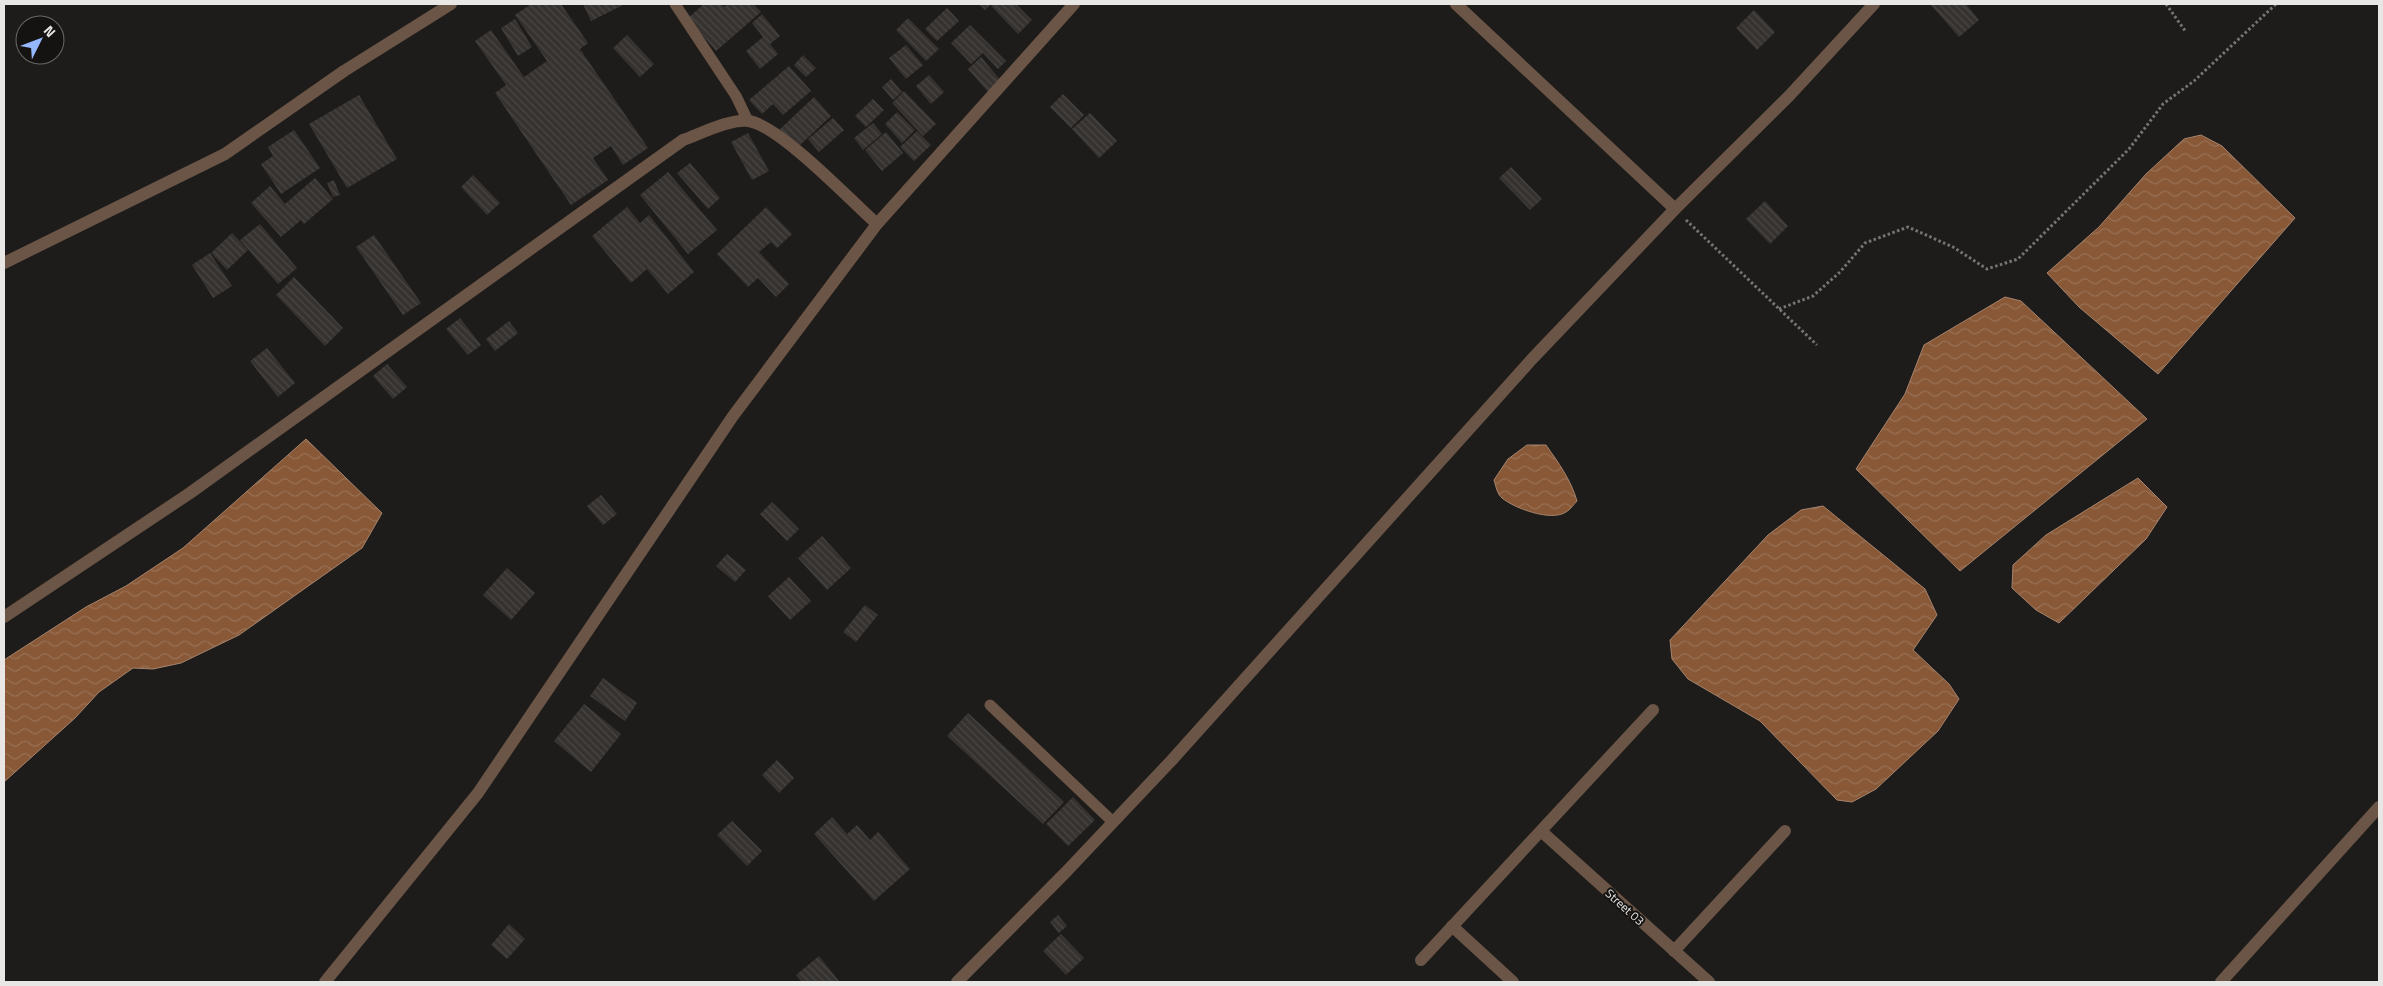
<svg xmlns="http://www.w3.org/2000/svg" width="2383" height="986" font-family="'Titillium Web',sans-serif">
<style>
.water{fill:url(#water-waves);stroke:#a5836c}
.building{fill:url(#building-back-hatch)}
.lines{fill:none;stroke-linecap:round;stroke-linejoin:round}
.path{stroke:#777573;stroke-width:3;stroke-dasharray:2.5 2.5;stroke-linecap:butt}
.service{stroke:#6a5547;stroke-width:11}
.minor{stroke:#6a5547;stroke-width:12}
.labels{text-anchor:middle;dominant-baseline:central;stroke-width:4;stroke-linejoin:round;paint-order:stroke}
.street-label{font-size:12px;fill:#e9e7e6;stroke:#151311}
</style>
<defs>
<pattern id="water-waves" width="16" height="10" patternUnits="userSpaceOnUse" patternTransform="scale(1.25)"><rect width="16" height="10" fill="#885837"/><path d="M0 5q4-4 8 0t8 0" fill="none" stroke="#997054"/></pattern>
<pattern id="building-back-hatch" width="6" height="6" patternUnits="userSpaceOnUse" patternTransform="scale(1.25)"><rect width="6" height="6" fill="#353230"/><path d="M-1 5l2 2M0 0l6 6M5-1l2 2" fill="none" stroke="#484644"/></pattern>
</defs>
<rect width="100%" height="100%" fill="#1e1c1a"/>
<!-- water -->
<path class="water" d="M2201 135 2222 146 2295 218 2158 374 2079 307 2047 273 2099 227 2146 174 2184 139Z
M2005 297 2021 301 2147 419 1960 571 1856 469 1905 394 1924 345Z
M306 439 382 513 362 548 239 635 181 663 153 669 133 668 99 692 75 718 4 782V660L86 607 126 586 183 548Z
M1527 445H1546C1558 462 1571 480 1577 501 1574 504 1570 510 1566 512 1551 522 1514 508 1502 498 1497 494 1496 486 1494 480L1508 459Z
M2138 478 2167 507 2146 539 2059 623 2036 610 2012 588 2013 565 2046 535Z
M1823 506 1925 589 1937 615 1913 650 1949 684 1959 699 1938 731 1876 789 1852 802 1837 800 1760 721 1688 679 1672 659 1670 640 1768 535 1801 510Z"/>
<!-- building -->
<path class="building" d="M531 4H561L588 43 580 49 648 148 623 165 611 146 593 158 608 180 571 205 495 93 506 85 475 41 491 30 524 77 547 61 515 15Z
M583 4H625L591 21Z
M704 4H722L724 7 728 4H753L761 12 716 51 688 18Z
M979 4H991L985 10Z
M994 4H1016L1032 20 1018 34 991 6Z
M1930 4H1966L1979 20 1959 37Z
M947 8 959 21 937 41 925 29Z
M1754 10 1775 32 1757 50 1736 28Z
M762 14 780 36 770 44 778 54 760 69 746 51 763 37 752 23Z
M908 18 939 49 926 61 896 30Z
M515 19 532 47 518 56 501 28Z
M970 25 1006 61 998 69 983 53 971 64 951 43Z
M627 35 654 64 640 77 613 48Z
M906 45 923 65 906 79 889 58Z
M803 55 816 68 806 77 794 65Z
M981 57 1002 82 989 93 968 69Z
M789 66 811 91 783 115 773 104 762 114 749 100Z
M929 75 944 92 931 104 916 86Z
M891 79 902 92 893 100 882 87Z
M904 91 936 124 923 136 892 103Z
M1063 94 1084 115 1071 128 1050 107Z
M359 95 397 159 347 188 309 124Z
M814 97 831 116 797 148 779 130Z
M873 99 884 110 866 127 855 116Z
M897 112 915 130 902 143 885 124Z
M1090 113 1117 141 1099 158 1072 129Z
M833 118 844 130 819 152 808 139Z
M873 123 882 134 863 150 854 138Z
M294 130 320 168 281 194 261 164 273 156 268 147Z
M917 131 931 145 914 161 900 147Z
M886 132 903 153 882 171 865 150Z
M748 133 769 171 752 180 731 142Z
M690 163 720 198 708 209 677 173Z
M1511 167 1542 199 1530 210 1499 178Z
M668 172 717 230 688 254 640 195Z
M473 175 500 203 487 215 461 187Z
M315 178 333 199 304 224 301 220 281 237 251 203 270 186 285 204Z
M334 180 340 195 333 197 327 183Z
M1765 201 1788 226 1770 244 1746 219Z
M627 207 640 223 649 215 694 272 668 294 647 269 631 283 592 236Z
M766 207 792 234 777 248 771 242 759 252 789 284 776 297 758 278 748 287 717 254Z
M260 224 297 268 278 284 240 240Z
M232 233 248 250 227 270 211 253Z
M374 235 421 303 403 315 356 247Z
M210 253 232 286 213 298 192 265Z
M294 277 343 328 325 346 276 295Z
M460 318 481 345 468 355 446 329Z
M509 321 518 333 495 351 486 339Z
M267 348 295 383 278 397 250 361Z
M387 364 407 387 393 399 373 376Z
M601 495 617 514 603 525 587 506Z
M772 502 799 529 787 541 760 514Z
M822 536 851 568 827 590 798 558Z
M727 554 746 570 735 582 716 566Z
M507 568 535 593 511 620 483 595Z
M789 577 811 601 790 620 768 596Z
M865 605 878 615 856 642 843 632Z
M603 678 637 703 625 721 590 696Z
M584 704 621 734 591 772 554 741Z
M968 713 1064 802 1043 824 947 736Z
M777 760 794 778 779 793 762 775Z
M1073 797 1095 820 1068 846 1046 824Z
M832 817 847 834 857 825 870 840 878 832 910 869 874 901 814 834Z
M732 821 762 851 747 866 717 835Z
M1058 915 1067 926 1059 933 1050 922Z
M509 924 525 939 507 959 491 945Z
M1061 934 1084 958 1066 975 1043 951Z
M819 956 839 981 837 982H802L796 975Z"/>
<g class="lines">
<!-- path -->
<path class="path" d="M2166 4 2186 32
M1686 220 1817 345
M1779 309 1813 296 1840 272 1865 243 1908 227 1953 247 1987 269 2018 259 2129 149 2163 104 2194 81 2276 4"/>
<!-- service -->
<path class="service" d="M675 4 736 96 748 121
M990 705 1113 822"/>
<!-- minor -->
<path class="minor" d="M1456 4 1675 209
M4 263 225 154 344 71 451 4
M4 617 190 493 683 140C700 134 731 118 749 121 781 127 850 200 877 224
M1541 831 1709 982
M1452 926 1513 982
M1674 951 1785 831
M1421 960 1653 710
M325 982 478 793 733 416 877 224 1074 4
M957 982 1066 872 1171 761 1532 359 1675 209 1789 96 1874 4
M2221 982 2379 807"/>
</g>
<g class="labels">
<!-- street labels -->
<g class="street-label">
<text transform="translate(1625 907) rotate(42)">Street 03</text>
</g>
</g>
<!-- border -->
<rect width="2383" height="986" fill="none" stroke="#e9e7e6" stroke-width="10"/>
<!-- north arrow -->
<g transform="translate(40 40) rotate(48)"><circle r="24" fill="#151311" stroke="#6a6866"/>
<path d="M0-4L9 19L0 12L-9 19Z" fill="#94b7fd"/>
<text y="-8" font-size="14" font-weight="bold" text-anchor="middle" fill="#e9e7e6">N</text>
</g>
</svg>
